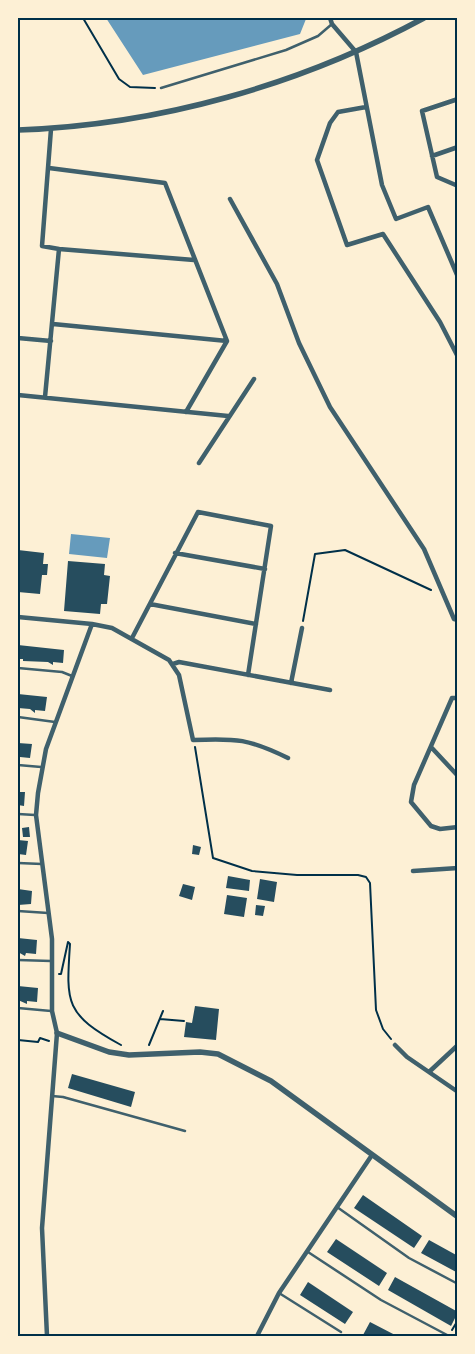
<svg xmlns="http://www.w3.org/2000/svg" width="475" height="1354" font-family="Helvetica,sans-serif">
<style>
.water{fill:#669bbc}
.building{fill:#264d5e}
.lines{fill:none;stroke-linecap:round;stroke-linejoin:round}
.path{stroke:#003049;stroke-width:2}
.service{stroke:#3f606c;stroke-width:2.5}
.minor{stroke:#3f606c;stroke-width:4.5}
.tertiary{stroke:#3f606c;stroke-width:5.5}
.neatline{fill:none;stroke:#003049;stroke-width:2}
</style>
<rect width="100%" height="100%" fill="#fdf0d5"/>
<!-- water -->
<path class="water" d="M106 18H306V19L300 34 143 75Z
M71 534 110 538 107 558 69 554Z"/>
<!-- building -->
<path class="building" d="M18 550 44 553 43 564H48L47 575H42L40 594 18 592Z
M68 561 105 564 104 575 110 576 107 604H101L100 614 64 611Z
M18 645 64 650 63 663 53 662V665L48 662 23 661V659H18Z
M18 694 47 697 45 711 35 710V713L30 709 18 708Z
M18 743 32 744 30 758 20 757V760L18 759Z
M18 792H25L24 806 18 805Z
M29 827 30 837H23L22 828Z
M18 840 28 841 26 855 18 854Z
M193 845 201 847 199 855 192 854Z
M228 876 250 880 249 891 226 888Z
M260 879 277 882 274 902 257 899Z
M183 884 195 887 192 900 179 896Z
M18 889 32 891 31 904 18 905Z
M227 895 247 898 244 917 224 914Z
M256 905 265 906 263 916 255 915Z
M18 938 37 940 36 954 26 953 25 956 18 952Z
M18 986 38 988 37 1002 27 1001V1004L18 1000Z
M195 1006 219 1009 216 1040 184 1037 186 1022 192 1023Z
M72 1074 135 1092 131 1107 68 1088Z
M363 1195 422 1236 414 1248 354 1208Z
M336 1239 387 1273 379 1286 327 1252Z
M429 1240 458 1256V1273L421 1253Z
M395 1277 458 1312 451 1326 388 1290Z
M308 1282 353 1312 345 1324 300 1295Z
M370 1322 397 1336 363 1335Z"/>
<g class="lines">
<!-- path -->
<path class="path" d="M83 18 119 79 130 87 155 88
M303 621 315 554 345 550 431 590
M195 747 213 858 252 871 297 875H358L366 877 370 883 376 1010 383 1029 391 1039
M59 974H61L68 942 70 944C66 1004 65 1014 121 1045
M160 1019 184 1021
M18 1040 38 1042 40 1038 49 1041
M149 1045 163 1011
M452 1330 458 1320"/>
<!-- service -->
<path class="service" d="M161 88 286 50 318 36 332 24
M18 668 62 672 72 676
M18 717 55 722
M18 765 41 767
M18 814 35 815
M18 863 42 864
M18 911 48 913
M18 960 51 961
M18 1008 51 1011
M52 1096 63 1097 185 1131
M337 1207 409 1258 458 1284
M308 1252 381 1300 449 1336
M279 1293 341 1332"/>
<!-- minor -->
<path class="minor" d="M330 18 332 24 356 52 382 185 396 219 428 207 458 277
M458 99 422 111 437 177 458 186
M366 107 338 112 330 123 317 160 347 245 383 234 440 322 458 357
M432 156 458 147
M49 168 165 183 227 341 186 412
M230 199 277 284 299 343 330 407 424 549 454 619 458 620
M59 249 194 260
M53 324 227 341
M18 338 51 341
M18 395 228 416
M45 397 59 249 42 246 51 129
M199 463 254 379
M175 553 265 569
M150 604 256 624
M18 617 92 624 112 628 169 660 179 675 193 740C237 738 249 739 288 758
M132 638 198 512 271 526 248 675
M173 664 179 662 330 690
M291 683 302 628
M458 698H452L414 785 411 802 431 826 440 829 458 827
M431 747 458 776
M413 871 458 868
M395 1045 407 1057 458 1092
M429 1072 458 1045
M47 1336 42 1228 57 1033 52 1011V939L36 815 38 793 46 749 92 624
M257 1336 279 1293 372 1155"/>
<!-- tertiary -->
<path class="tertiary" d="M18 130C159 125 300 85 424 18
M57 1033 109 1052 129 1055 200 1052 218 1054 271 1081 458 1217"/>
</g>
<!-- border -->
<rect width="475" height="1354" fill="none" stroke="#fdf0d5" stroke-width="38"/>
<rect x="19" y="19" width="437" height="1316" class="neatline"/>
</svg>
